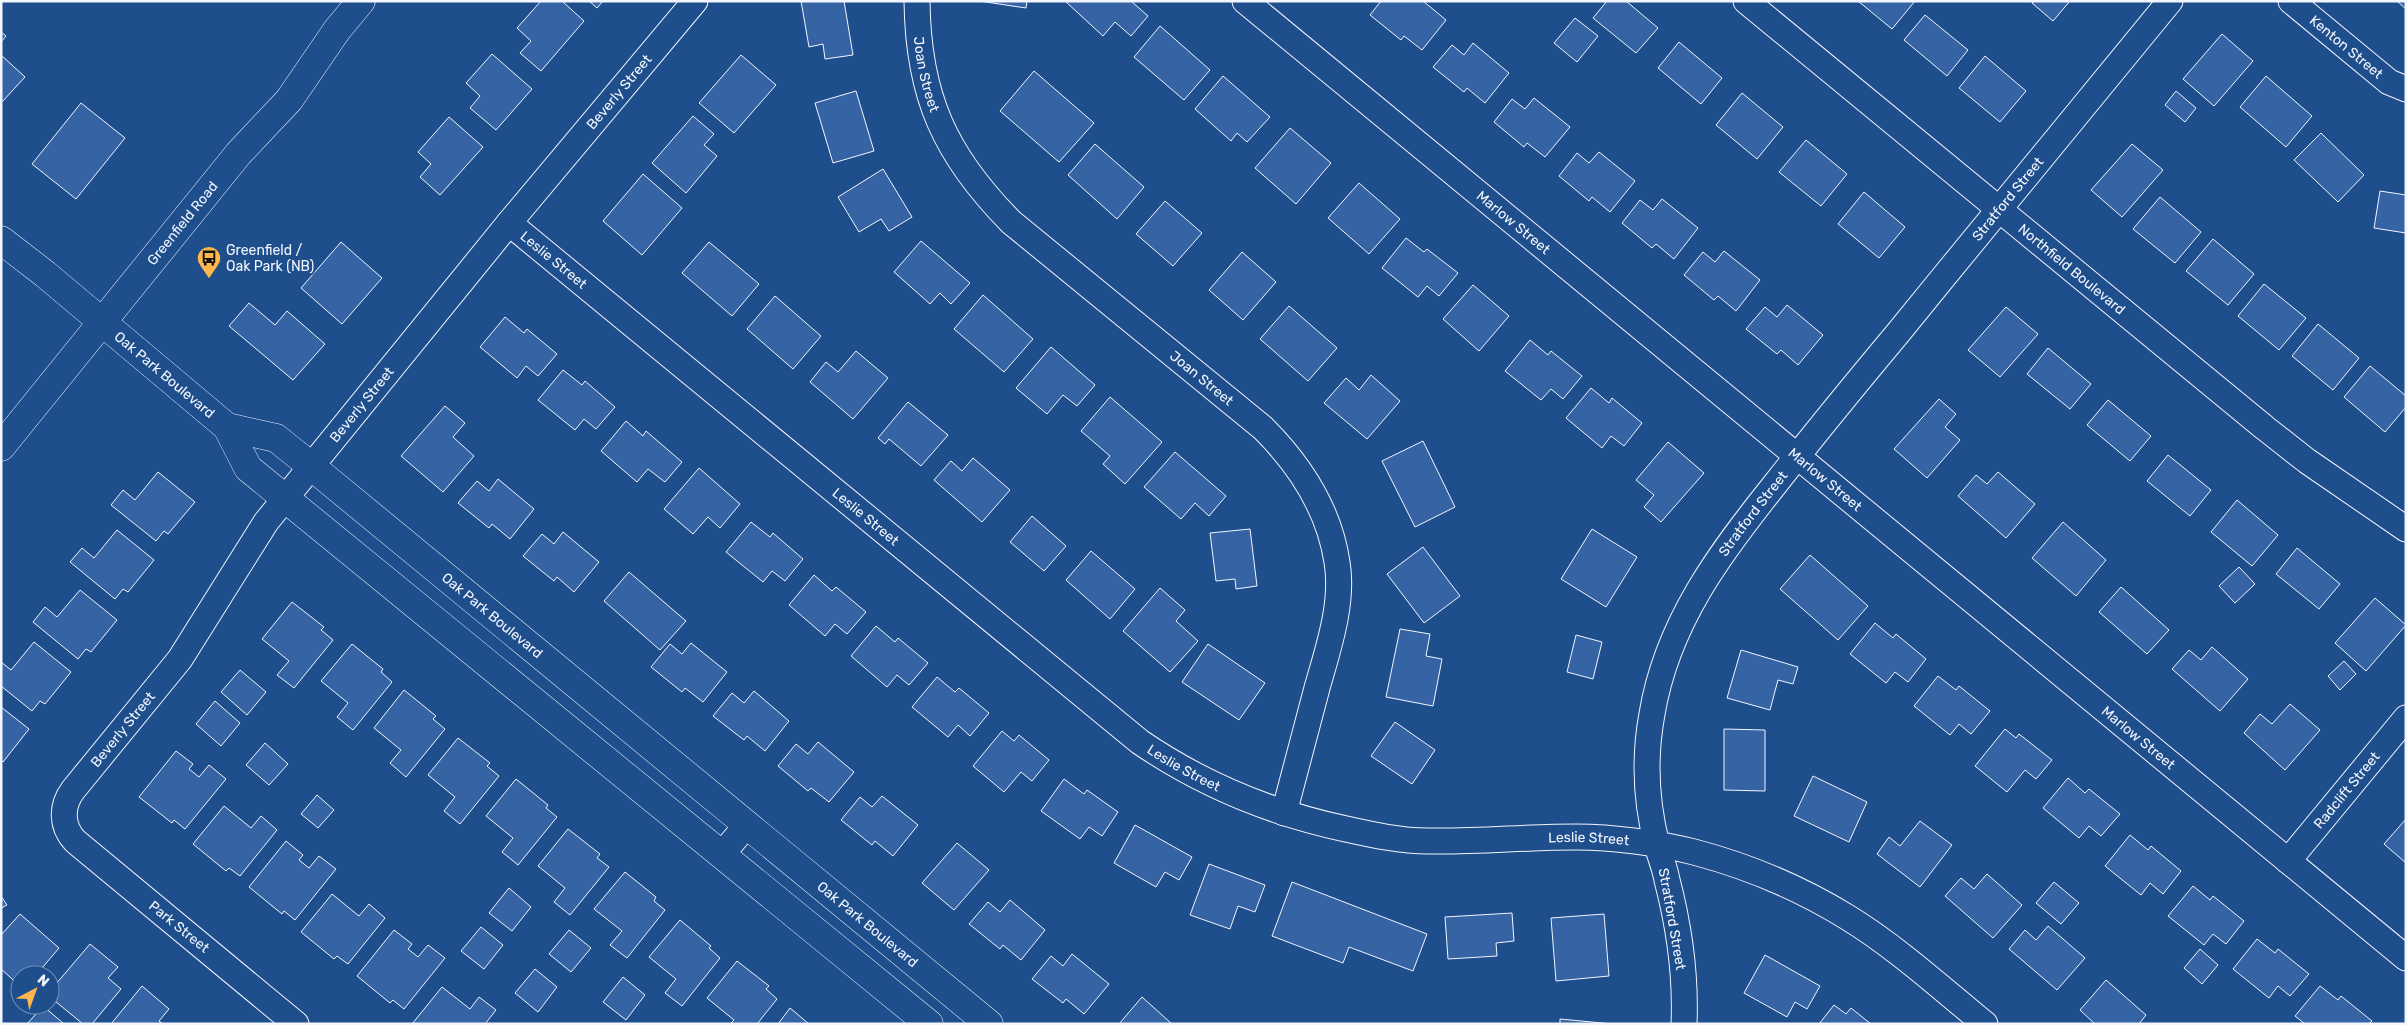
<svg xmlns="http://www.w3.org/2000/svg" width="2407" height="1025" font-family="Rubik,sans-serif">
<style>
.building{fill:#3563a3;stroke:#f2f6ff}
.lines{fill:none;stroke-linecap:round;stroke-linejoin:round}
.street-casing{stroke:#f2f6ff;stroke-width:27}
.secondary-casing{stroke:#f2f6ff;stroke-width:29}
.street{stroke:#1f4e8c;stroke-width:25}
.secondary{stroke:#1f4e8c;stroke-width:28}
.labels{text-anchor:middle;dominant-baseline:central;stroke-width:4;stroke-linejoin:round;paint-order:stroke}
.street-label{font-size:14px;fill:#f2f6ff;stroke:#1f4e8c}
.poi-label{font-size:14px;fill:#f2f6ff;stroke:#1f4e8c;text-anchor:start}
</style>
<rect width="100%" height="100%" fill="#1f4e8c"/>
<!-- building -->
<path class="building" d="M541 1H562L584 21 541 71 520 53 531 41 517 28Z
M589 1H603L597 8Z
M801 1H844L853 55 825 59 823 44 809 47Z
M979 1H1027L1026 8Z
M1065 1H1131L1148 16 1131 36 1115 22 1103 36Z
M1381 1H1423L1446 20 1422 50 1404 36 1401 40 1370 15Z
M1607 1H1626L1658 28 1636 53 1593 18Z
M1858 1H1915L1892 29Z
M2033 1H2070L2053 21 2032 3Z
M2397 1H2406V9Z
M1925 15 1968 50 1947 76 1904 40Z
M1575 18 1598 36 1577 62 1554 43Z
M1160 26 1210 70 1184 100 1134 57Z
M1 32 6 36 1 42Z
M2222 34 2253 61 2214 106 2183 79Z
M1679 42 1722 78 1701 104 1658 68Z
M1473 43 1509 73 1485 103 1467 88 1464 92 1433 67 1452 45 1464 55Z
M492 54 532 89 496 130 470 108 480 96 466 83Z
M1 55 25 77 1 103Z
M741 55 776 85 734 133 699 103Z
M1985 56 2026 91 2000 122 1959 88Z
M1034 71 1094 123 1059 162 1000 111Z
M1223 76 1270 117 1247 142 1237 133 1231 141 1195 109Z
M2266 76 2312 116 2286 147 2240 107Z
M856 91 874 151 833 163 815 103Z
M2176 91 2196 108 2185 122 2165 105Z
M1742 93 1783 127 1757 159 1716 125Z
M1534 98 1570 127 1545 157 1527 143 1524 147 1494 122 1512 99 1525 109Z
M81 103 125 138 76 199 32 164Z
M693 116 714 134 704 145 717 156 686 193 652 163Z
M449 117 483 147 440 195 420 177 431 164 418 152Z
M1290 128 1331 163 1296 204 1255 168Z
M2321 133 2364 175 2338 202 2294 160Z
M1806 140 1847 174 1821 206 1779 172Z
M1095 144 1144 187 1117 219 1068 175Z
M2132 144 2163 170 2122 217 2091 190Z
M1599 152 1635 181 1610 212 1592 197 1589 201 1559 176 1577 153 1589 163Z
M883 169 912 217 889 231 881 219 859 232 838 197Z
M643 174 682 208 642 255 603 221Z
M1359 183 1400 219 1369 254 1328 218Z
M2380 191 2406 195V233L2374 228Z
M1864 192 1905 227 1879 258 1838 224Z
M2160 197 2201 232 2175 263 2133 229Z
M1662 199 1698 228 1674 259 1656 244 1652 248 1622 223 1640 200 1653 210Z
M1165 201 1202 233 1173 266 1136 234Z
M1406 238 1424 252 1427 249 1458 273 1439 296 1427 286 1418 297 1382 268Z
M2213 239 2254 274 2228 305 2186 271Z
M921 241 970 283 951 304 940 293 930 304 894 272Z
M341 242 382 278 342 324 301 288Z
M709 242 759 284 732 316 682 273Z
M1724 251 1760 280 1736 311 1718 296 1714 300 1684 275 1703 252 1715 262Z
M1242 252 1276 282 1243 320 1209 290Z
M2264 284 2306 318 2279 350 2238 316Z
M1473 285 1509 316 1479 351 1443 319Z
M983 295 1033 339 1004 372 954 329Z
M775 296 821 336 793 369 747 329Z
M249 303 275 325 287 311 325 344 293 380 229 326Z
M1787 305 1823 335 1798 365 1781 350 1777 354 1746 329 1765 307 1777 317Z
M1289 306 1337 348 1308 381 1260 339Z
M2006 307 2038 334 2000 377 1968 350Z
M505 317 524 333 527 329 557 354 538 376 526 366 517 378 480 347Z
M2318 324 2359 358 2333 390 2292 356Z
M1530 340 1548 355 1551 351 1582 376 1563 399 1551 389 1541 400 1505 371Z
M1051 347 1095 385 1077 406 1063 395 1047 414 1016 388Z
M2048 348 2091 384 2070 409 2027 374Z
M856 351 888 378 853 419 810 382 826 362 838 372Z
M2370 366 2406 396V407L2385 432 2344 397Z
M563 370 582 385 585 381 615 407 596 429 584 419 575 430 538 400Z
M1371 375 1400 401 1367 439 1324 403 1346 378 1359 390Z
M1591 388 1609 403 1612 398 1642 423 1624 446 1611 436 1602 448 1566 418Z
M1110 397 1162 442 1125 484 1103 464 1110 456 1081 431Z
M1939 399 1956 414 1945 427 1960 440 1927 478 1894 449Z
M2108 400 2151 436 2130 461 2087 425Z
M908 402 948 435 921 466 889 439 885 444 878 438Z
M445 406 465 423 453 437 474 456 443 492 401 456Z
M626 421 643 436 646 431 682 462 665 482 648 469 637 482 601 451Z
M1423 441 1455 507 1415 527 1382 461Z
M1668 442 1704 473 1661 522 1644 507 1654 495 1636 480Z
M1175 452 1226 496 1209 516 1195 503 1181 519 1144 487Z
M2168 455 2211 490 2190 516 2147 481Z
M973 458 1010 490 982 522 934 480 951 461 962 471Z
M699 468 740 504 720 528 708 517 693 534 664 509Z
M158 472 195 502 168 534 164 531 156 541 111 505 123 490 135 500Z
M1998 472 2035 504 2006 538 1958 496 1976 475 1987 484Z
M498 479 534 509 510 539 492 524 489 528 458 503 477 481 489 491Z
M2237 500 2278 535 2252 566 2211 532Z
M1032 516 1066 546 1044 571 1010 542Z
M751 522 770 537 773 533 803 559 785 581 772 571 763 582 726 552Z
M2063 522 2106 560 2076 596 2032 558Z
M1250 529 1257 586 1236 589 1235 579 1216 581 1210 533Z
M1592 529 1637 557 1606 607 1561 579Z
M117 530 154 560 128 592 123 589 115 599 70 562 82 548 94 558Z
M563 532 599 562 574 592 557 577 554 581 523 556 542 534 554 544Z
M1423 547 1460 596 1424 623 1387 574Z
M2297 548 2340 584 2319 609 2276 574Z
M1091 551 1135 589 1110 619 1066 580Z
M1810 555 1868 606 1838 640 1780 589Z
M2239 567 2255 584 2235 603 2219 586Z
M629 572 686 621 660 650 604 601Z
M814 575 832 591 836 587 866 612 847 634 835 624 825 636 789 605Z
M2121 587 2169 630 2147 654 2099 612Z
M1160 588 1185 610 1176 621 1198 641 1170 672 1123 631Z
M80 590 117 620 91 652 86 649 78 659 33 622 45 607 57 617Z
M2375 598 2406 625 2366 671 2335 643Z
M292 602 324 627 321 630 333 640 294 688 277 675 289 661 262 639Z
M1875 623 1893 638 1896 634 1926 659 1908 682 1895 672 1886 683 1850 654Z
M876 626 895 642 898 638 928 663 909 685 897 675 887 687 851 656Z
M1400 629 1430 634 1426 656 1442 659 1433 706 1386 697Z
M1576 635 1602 642 1593 679 1567 672Z
M34 642 71 672 45 704 40 701 32 711 1 686V662L11 670Z
M691 643 727 672 703 702 685 688 682 692 651 667 670 644 682 654Z
M352 644 383 669 381 672 392 682 353 730 337 717 348 703 321 681Z
M1208 644 1265 683 1239 720 1182 682Z
M2212 647 2248 679 2220 711 2172 669 2189 650 2201 660Z
M1741 650 1798 667 1793 684 1778 680 1770 710 1727 698Z
M2344 661 2356 674 2340 690 2328 676Z
M240 670 266 692 247 715 221 692Z
M1938 676 1956 690 1959 686 1990 711 1971 734 1959 724 1950 735 1914 706Z
M937 677 955 692 959 688 989 713 970 736 958 725 948 737 912 707Z
M404 690 436 716 433 719 445 729 406 777 390 763 401 750 374 728Z
M754 691 789 721 765 751 747 736 744 740 713 716 732 693 744 703Z
M215 701 240 723 221 746 196 724Z
M2290 704 2320 730 2285 770 2244 733 2260 714 2272 724Z
M1 707 29 729 3 762 1 760Z
M1395 722 1435 750 1412 784 1371 756Z
M1724 729 1765 730V791L1724 790Z
M2005 729 2016 738 2019 734 2052 760 2036 779 2025 770 2007 792 1975 766Z
M1002 731 1014 741 1019 735 1049 760 1032 781 1021 772 1004 792 973 766Z
M458 738 490 763 487 766 499 776 460 824 444 811 455 797 428 775Z
M818 742 854 772 829 802 811 788 808 791 778 766 796 744 808 754Z
M265 743 288 764 269 785 246 765Z
M176 751 193 764 189 769 199 777 209 765 226 779 185 829 174 820 172 823 139 797Z
M1813 776 1867 802 1849 842 1794 816Z
M2068 778 2085 793 2089 789 2120 814 2101 836 2089 826 2079 838 2043 808Z
M516 779 548 805 546 808 557 817 518 865 502 852 513 838 486 816Z
M1064 779 1084 794 1087 790 1118 812 1102 836 1089 827 1080 839 1041 811Z
M317 795 334 810 318 828 301 814Z
M882 796 918 825 893 856 875 841 872 845 841 820 860 797 872 807Z
M224 806 251 828 261 816 277 830 240 876 229 868 226 871 193 844Z
M2406 819V863L2384 844Z
M1920 821 1952 845 1920 887 1877 854 1889 837 1900 846Z
M1135 825 1192 857 1179 880 1165 872 1156 887 1114 863Z
M568 829 600 854 597 858 609 867 570 915 554 902 565 888 538 866Z
M2130 835 2148 850 2151 846 2181 871 2163 894 2150 883 2141 895 2105 866Z
M286 841 303 855 299 860 309 868 319 856 336 869 295 920 284 911 282 914 249 887Z
M957 843 989 870 954 910 922 883Z
M1209 864 1265 885 1255 912 1238 906 1230 929 1190 915Z
M625 872 656 897 654 901 665 910 627 958 610 945 622 931 594 909Z
M1987 874 2022 905 1993 938 1945 896 1961 878 1974 889Z
M1292 882 1427 934 1413 971 1349 947 1343 963 1272 936Z
M2054 882 2079 903 2061 924 2036 903Z
M2193 886 2210 900 2213 896 2244 921 2226 944 2213 934 2204 945 2168 916Z
M509 888 531 907 512 931 489 913Z
M332 894 359 916 369 904 385 918 348 964 337 956 334 959 301 932Z
M1 896 7 905 1 908Z
M1010 900 1045 930 1021 960 1003 945 1000 949 969 924 988 902 1000 912Z
M1512 913 1514 941 1496 943 1497 956 1448 959 1445 917Z
M20 914 59 948 36 975H20V986L1 969V935Z
M1604 914 1609 976 1556 981 1551 918Z
M680 920 711 946 709 948 720 958 682 1006 665 993 676 979 649 957Z
M2048 926 2085 958 2057 990 2009 949 2025 930 2036 940Z
M481 927 503 945 484 969 461 951Z
M394 930 412 944 408 949 418 957 428 945 445 958 404 1009 393 1000 390 1003 357 976Z
M569 930 591 948 571 972 549 954Z
M2257 939 2275 953 2278 949 2309 974 2290 996 2278 986 2269 998 2233 969Z
M90 944 118 967 108 978 121 989 92 1024H83L50 997V991Z
M2200 949 2218 965 2202 984 2184 968Z
M1072 954 1109 984 1084 1014 1066 999 1063 1003 1032 979 1051 956 1063 966Z
M1765 955 1820 986 1807 1009 1795 1002 1787 1017 1744 993Z
M737 961 769 986 766 989 777 999 757 1024H730L734 1020 707 998Z
M535 969 557 987 538 1012 515 993Z
M623 977 645 995 626 1020 603 1002Z
M2106 980 2146 1015 2139 1024H2095L2080 1010Z
M142 986 169 1009 159 1021 163 1024H111Z
M2320 986 2338 1000 2341 996 2372 1021 2369 1024H2305L2295 1016Z
M442 987 470 1009 479 997 496 1010 485 1024H412Z
M1142 997 1172 1024H1119Z
M1834 1005 1846 1014 1851 1008 1871 1024H1819Z
M43 1006 63 1023 62 1024H27Z
M790 1008 809 1024H778Z
M1560 1019 1613 1024H1560Z"/>
<g class="lines">
<!-- street casing -->
<g class="street-casing">
<g id="street">
<path id="s1" d="M917 1C918 96 945 155 1011 222L1263 428C1300 465 1329 509 1337 562 1344 603 1328 649 1317 688 1306 730 1295 772 1284 813"/>
<path id="s2" d="M1245 1 2406 958"/>
<path id="s3" d="M1746 1 2265 428 2307 461 2406 529"/>
<path id="s4" d="M2291 1 2389 82 2406 89"/>
<path id="s5" d="M509 223 1140 742C1203 785 1271 813 1346 829 1373 835 1401 841 1428 841 1477 842 1526 837 1576 837 1613 837 1658 843 1694 852 1747 866 1800 888 1847 917 1896 947 1940 987 1985 1024"/>
<path d="M722 854 746 826"/>
<path id="s6" d="M2288 861 2406 718"/>
<path id="s7" d="M296 1024 75 841C61 826 61 806 73 790L180 659 266 522 509 223 695 1"/>
<path id="s8" d="M1684 1024C1686 977 1679 926 1667 880 1665 868 1660 857 1657 845 1646 802 1644 757 1652 714 1667 623 1720 553 1776 483 1816 432 1857 382 1898 333 1988 222 2079 112 2170 1"/>
</g>
</g>
<!-- secondary casing -->
<g class="secondary-casing">
<g id="secondary">
<path id="s9" d="M1 240 45 274 227 427 248 468 929 1024"/>
<path id="s10" d="M227 427 276 438 311 466 989 1024"/>
<path id="s11" d="M1 447 239 153 289 100 337 30 361 1"/>
</g>
</g>
<!-- street -->
<use href="#street" class="street"/>
<!-- secondary -->
<use href="#secondary" class="secondary"/>
</g>
<!-- icons -->
<defs>
<g id="bus-pin" transform="scale(1.25)"><path d="M0 17L-7.5 6A9.5 9.5 0 1 1 7.5 6Z" fill="#ffb74d" stroke="#1f4e8c"/><path d="M-5-6H5V4H4V6H2V4H-2V6H-4V4H-5ZM-3.5-4V0h7V-4ZM-3.5 1.2v1.5H-2V1.2ZM2 1.2v1.5H3.5V1.2Z" fill="#111"/></g>
</defs>
<g fill-rule="evenodd">
<use href="#bus-pin" x="209" y="258"/>
</g>
<g class="labels">
<!-- street labels -->
<g class="street-label">
<text stroke="none"><textPath href="#s4" startOffset="72">Kenton Street</textPath></text>
<text stroke="none"><textPath href="#s1" startOffset="74">Joan Street</textPath></text>
<text stroke="none"><textPath href="#s7" startOffset="1230">Beverly Street</textPath></text>
<text stroke="none"><textPath href="#s8" startOffset="946">Stratford Street</textPath></text>
<text stroke="none"><textPath href="#s2" startOffset="348">Marlow Street</textPath></text>
<text stroke="none"><textPath href="#s11" startOffset="288">Greenfield Road</textPath></text>
<text stroke="none"><textPath href="#s5" startOffset="58">Leslie Street</textPath></text>
<text stroke="none"><textPath href="#s3" startOffset="422">Northfield Boulevard</textPath></text>
<text stroke="none"><textPath href="#s9" startOffset="212">Oak Park Boulevard</textPath></text>
<text stroke="none"><textPath href="#s1" startOffset="494">Joan Street</textPath></text>
<text stroke="none"><textPath href="#s7" startOffset="825">Beverly Street</textPath></text>
<text stroke="none"><textPath href="#s2" startOffset="752">Marlow Street</textPath></text>
<text stroke="none"><textPath href="#s8" startOffset="541">Stratford Street</textPath></text>
<text stroke="none"><textPath href="#s5" startOffset="462">Leslie Street</textPath></text>
<text stroke="none"><textPath href="#s10" startOffset="330">Oak Park Boulevard</textPath></text>
<text stroke="none"><textPath href="#s7" startOffset="421">Beverly Street</textPath></text>
<text stroke="none"><textPath href="#s2" startOffset="1158">Marlow Street</textPath></text>
<text stroke="none"><textPath href="#s5" startOffset="868">Leslie Street</textPath></text>
<text stroke="none"><textPath href="#s6" startOffset="92">Radclift Street</textPath></text>
<text stroke="none"><textPath href="#s5" startOffset="1286">Leslie Street</textPath></text>
<text transform="translate(1672 919) rotate(80)">Stratford Street</text>
<text stroke="none"><textPath href="#s10" startOffset="816">Oak Park Boulevard</textPath></text>
<text transform="translate(179 927) rotate(39)">Park Street</text>
</g>
<!-- poi labels -->
<g class="poi-label">
<text x="226" y="250">Greenfield /<tspan x="226" dy="16">Oak Park (NB)</tspan></text>
</g>
</g>
<!-- border -->
<rect width="2407" height="1025" fill="none" stroke="#f2f6ff" stroke-width="5"/>
<!-- north arrow -->
<g transform="translate(35 990) rotate(41)"><circle r="24" fill="#1f4e8c" stroke="#7391ba"/>
<path d="M0-4L9 19L0 12L-9 19Z" fill="#ffb74d"/>
<text y="-8" font-size="14" font-weight="bold" text-anchor="middle" fill="#f2f6ff">N</text>
</g>
</svg>
